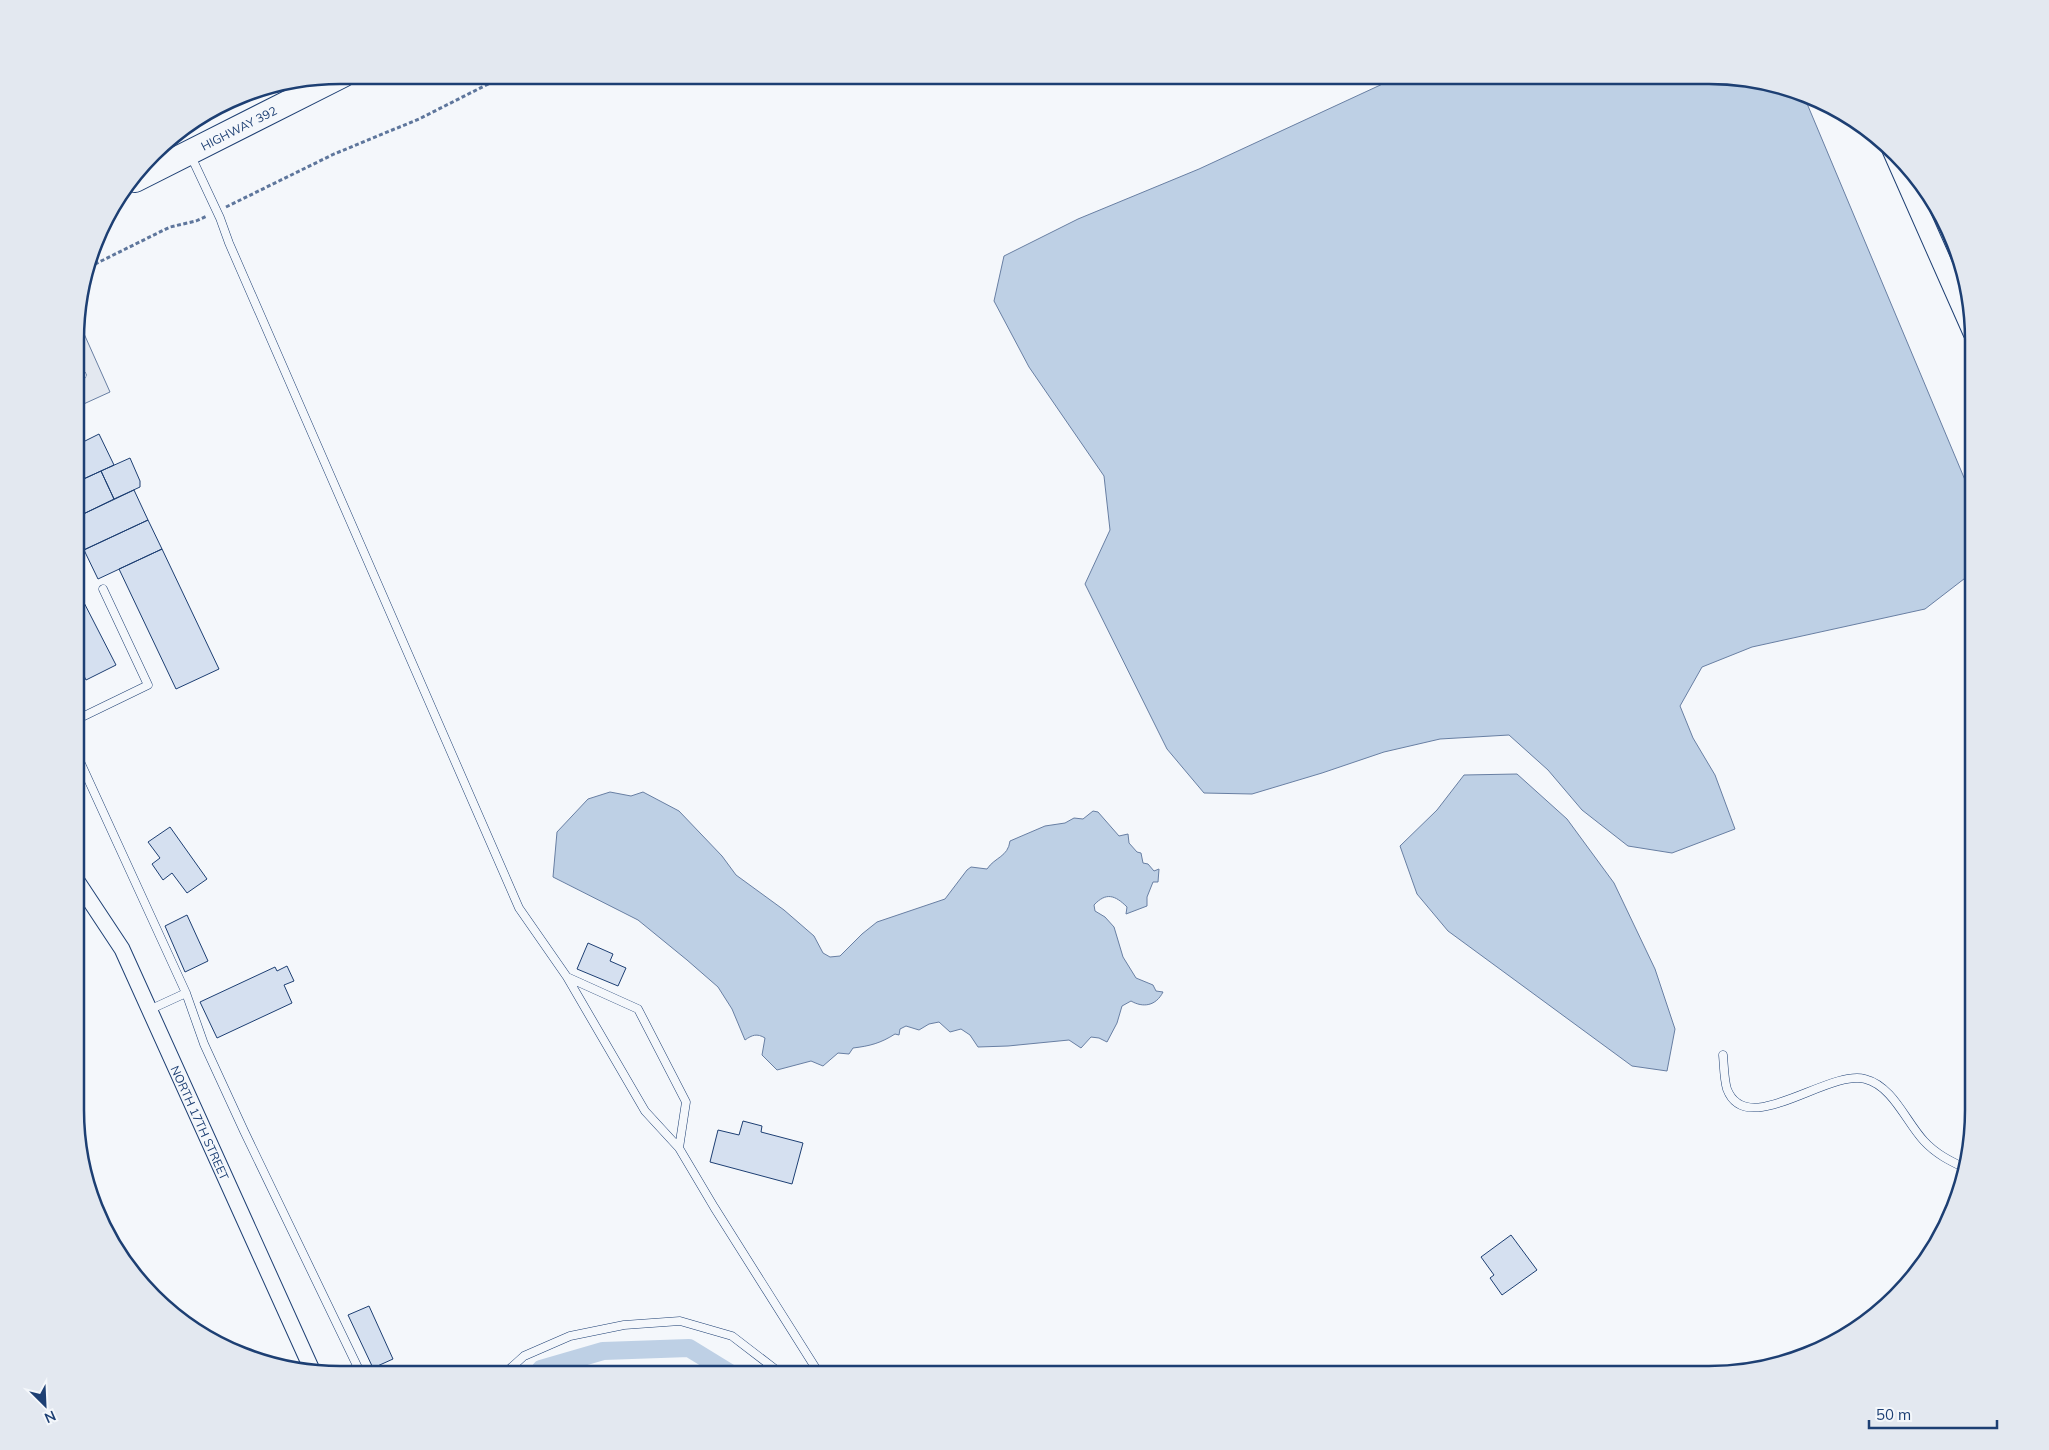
<svg xmlns="http://www.w3.org/2000/svg" width="2049" height="1450" font-family="Mulish,sans-serif">
<style>
.parking{fill:#e3e8f0;stroke:#687fa3}
.water{fill:#bed0e5;stroke:#687fa3}
.lines{fill:none;stroke-linecap:round;stroke-linejoin:round}
.canal{stroke:#bed0e5;stroke-width:18}
.building{fill:#d5e0f0;stroke:#1d3f73}
.service-casing{stroke:#1d3f73;stroke-width:9}
.minor-casing{stroke:#1d3f73;stroke-width:17}
.tertiary-casing{stroke:#1d3f73;stroke-width:21}
.primary-casing{stroke:#1d3f73;stroke-width:26}
.path{stroke:#5e769c;stroke-width:3;stroke-dasharray:4 2.5;stroke-linecap:butt}
.service{stroke:#f4f7fb;stroke-width:8}
.minor{stroke:#f4f7fb;stroke-width:15}
.tertiary{stroke:#f4f7fb;stroke-width:19}
.primary{stroke:#f4f7fb;stroke-width:24}
.labels{text-anchor:middle;dominant-baseline:central;stroke-width:4;stroke-linejoin:round;paint-order:stroke}
.street-label{font-size:12px;fill:#1d3f73;stroke:#f4f7fb}
.rim{fill:none;stroke:#1d3f73;stroke-width:2.5}
</style>
<rect width="100%" height="100%" fill="#f4f7fb"/>
<!-- parking -->
<path class="parking" d="M77 318 110 392 77 407Z"/>
<!-- water -->
<path class="water" d="M1402 75 1726 76 1794 89 1803 94 1973 499V572L1925 609 1752 647 1702 667 1680 706 1693 738 1715 775 1735 829 1672 853 1628 846 1582 810 1548 770 1509 735 1440 739 1384 752 1322 773 1252 794 1204 793 1167 749 1085 584 1110 530 1104 476 1029 367 994 301 1004 256 1078 219 1199 169Z
M1517 774 1567 819 1614 883 1655 969 1675 1029 1667 1071 1632 1066 1448 931 1417 894 1400 846 1437 810 1464 775Z
M610 792 631 796 643 792 679 811 722 856 736 875 784 910 814 936 823 953 830 957 840 956 862 934 877 922 945 899 967 870 971 867 987 869C995 857 1008 857 1010 841L1045 826 1065 823 1074 818 1083 819 1093 811 1098 812 1119 836 1128 834 1129 843 1137 852 1141 853 1143 863 1148 864 1154 871 1159 869 1158 882H1153L1147 897V906L1126 914 1127 907C1115 895 1106 892 1094 905L1095 911 1105 917 1114 927 1123 957 1136 978 1153 985 1156 991 1163 992C1156 1006 1143 1008 1131 1001L1122 1006 1117 1023 1107 1042 1099 1038 1091 1037 1081 1048 1069 1040 1008 1046 978 1047 970 1035 961 1029 950 1032 939 1022 929 1024 919 1030 906 1026 900 1029 899 1035 895 1034C881 1043 870 1046 853 1048L849 1054 838 1053 823 1066 811 1061 777 1070 762 1055 765 1038C757 1033 752 1035 745 1040L732 1009 718 987 687 960 638 920 553 877 557 832 588 799Z"/>
<g class="lines">
<!-- canal -->
<path class="canal" d="M536 1375 541 1369 603 1351 689 1348 733 1375"/>
</g>
<!-- building -->
<path class="building" d="M99 434 114 465 77 482V445Z
M130 458 140 481V487L114 499 101 471Z
M101 471 114 499 77 517V482Z
M134 490 148 520 77 553V517Z
M148 520 162 549 98 579 84 550Z
M162 549 219 669 176 689 119 569Z
M77 589 116 665 86 680 77 662Z
M170 827 207 879 187 893 172 873 163 880 152 864 160 858 148 842Z
M187 915 208 961 185 972 165 926Z
M588 943 613 954 610 961 626 968 618 986 577 969Z
M287 966 294 981 284 985 292 1003 217 1038 200 1002 275 967 277 971Z
M743 1121 762 1126 761 1132 803 1143 792 1184 710 1162 718 1130 739 1135Z
M1511 1235 1537 1270 1502 1295 1490 1278 1494 1275 1481 1257Z
M369 1306 393 1359 373 1368 348 1315Z"/>
<g class="lines">
<!-- service casing -->
<g class="service-casing">
<path id="service" d="M190 154 220 218 229 243 519 908 567 977 638 1009 686 1102 679 1148 714 1207 820 1375
M77 376 82 375
M77 716 82 717 148 685 103 589
M77 755 186 993 204 1044 244 1131 361 1374
M567 977 645 1111 679 1148
M149 1010 186 993
M1723 1055C1724 1066 1724 1079 1727 1089 1746 1140 1828 1069 1865 1079 1893 1086 1906 1122 1924 1141 1936 1154 1950 1161 1965 1168
M503 1375 524 1356 570 1336 624 1325 680 1321 732 1336 775 1369 779 1375"/>
</g>
<!-- minor casing -->
<g class="minor-casing">
<g id="minor">
<path id="s1" d="M77 881 122 949 313 1372"/>
</g>
</g>
<!-- tertiary casing -->
<g class="tertiary-casing">
<path id="tertiary" d="M1892 150 1973 333"/>
</g>
<!-- primary casing -->
<g class="primary-casing">
<g id="primary">
<path id="s2" d="M135 180 343 75"/>
</g>
</g>
<!-- path -->
<path class="path" d="M226 207 334 154 419 119 506 75
M89 267 170 227 196 221 207 216"/>
<!-- service -->
<use href="#service" class="service"/>
<!-- minor -->
<use href="#minor" class="minor"/>
<!-- tertiary -->
<use href="#tertiary" class="tertiary"/>
<!-- primary -->
<use href="#primary" class="primary"/>
</g>
<g class="labels">
<!-- street labels -->
<g class="street-label">
<text stroke="none"><textPath href="#s2" startOffset="116">HIGHWAY 392</textPath></text>
<text stroke="none"><textPath href="#s1" startOffset="272">NORTH 17TH STREET</textPath></text>
</g>
</g>
<!-- crop -->
<path d="M0 0H2049V1450H0ZM340 84H1709A256 256 0 0 1 1965 340V1110A256 256 0 0 1 1709 1366H340A256 256 0 0 1 84 1110V340A256 256 0 0 1 340 84Z" fill="#e3e8f0" fill-rule="evenodd"/>
<path class="rim" d="M340 84H1709A256 256 0 0 1 1965 340V1110A256 256 0 0 1 1709 1366H340A256 256 0 0 1 84 1110V340A256 256 0 0 1 340 84Z"/>
<!-- north arrow -->
<g transform="translate(45 1405) rotate(156)" stroke="#f4f7fb" stroke-width="4" paint-order="stroke">
<path d="M0-4L9 19L0 12L-9 19Z" fill="#1d3f73"/>
<text y="-8" font-size="14" font-weight="bold" text-anchor="middle" fill="#1d3f73">N</text>
</g>
<!-- scale -->
<path d="M1869 1420v8h128v-8" fill="none" stroke="#1d3f73" stroke-width="2.5"/>
<text x="1876" y="1420" font-size="15" fill="#1d3f73" stroke="#f4f7fb" stroke-width="4" paint-order="stroke">50 m</text>
</svg>
